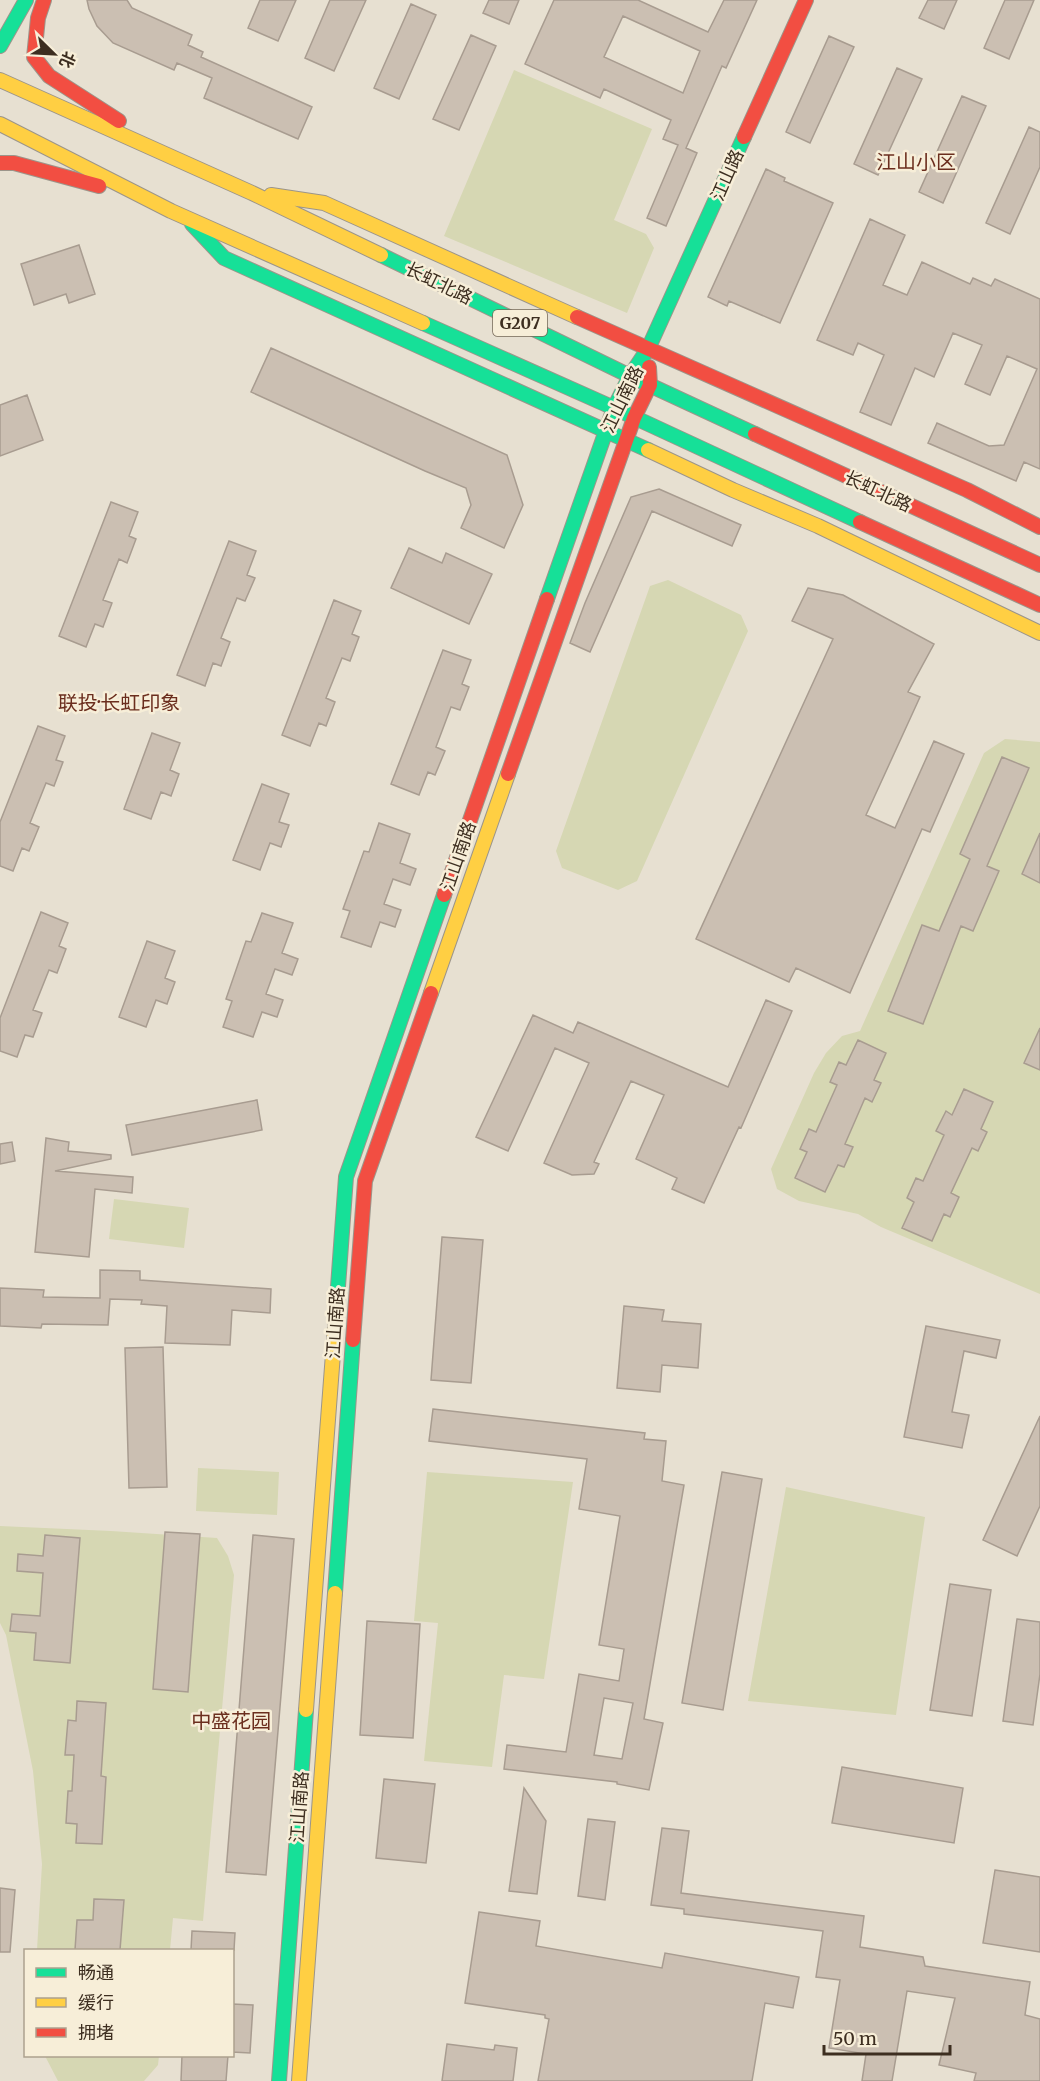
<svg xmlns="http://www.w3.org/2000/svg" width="1040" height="2081" font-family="Merriweather,'Noto Sans SC',serif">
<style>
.green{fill:#d6d7b3}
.building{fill:#cbbfb2;stroke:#a89c90;stroke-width:1.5;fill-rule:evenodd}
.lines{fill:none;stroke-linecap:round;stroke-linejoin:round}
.fast-casing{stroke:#9c958a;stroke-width:16}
.slow-casing{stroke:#9c958a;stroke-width:16}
.jam-casing{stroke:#9c958a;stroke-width:16}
.fast{stroke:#16e098;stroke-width:14}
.slow{stroke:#ffcf43;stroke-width:14}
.jam{stroke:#f24e42;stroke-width:14}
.labels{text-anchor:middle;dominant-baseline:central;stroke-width:5;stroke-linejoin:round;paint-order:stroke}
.shield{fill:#f7eed8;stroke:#756857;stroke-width:1.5}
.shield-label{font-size:16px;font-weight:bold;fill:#3d2e20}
.street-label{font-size:18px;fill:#3d2e20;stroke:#f7eed8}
.neighbourhood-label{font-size:20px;fill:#6b2e1e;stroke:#f7eed8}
</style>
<rect width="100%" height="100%" fill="#e7e0d1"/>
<!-- green -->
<path class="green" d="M514 70 652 129 614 220 646 234 654 248 627 313 444 236Z
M668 580 741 615 748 631 637 881 618 890 562 868 556 851 650 586Z
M1005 739 1040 742V1294L881 1227 858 1214 799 1201 777 1189 771 1169 814 1073 826 1053 842 1036 860 1031 984 753Z
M114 1199 189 1208 184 1248 109 1239Z
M198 1468 279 1472 277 1515 196 1511Z
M427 1472 573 1482 544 1679 504 1675 492 1767 424 1761 438 1623 414 1621Z
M786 1487 925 1517 896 1715 748 1701Z
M0 1526 111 1531 217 1538 228 1556 234 1575 203 1921 173 1918 170 1950H37L42 1864 33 1771 6 1635 0 1623Z
M45 2056H159L158 2065 144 2081H58Z"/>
<!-- building -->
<path class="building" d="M87 0H127L132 8 192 35 188 45 203 52 201 57 312 107 298 139 204 98 212 78 177 63 174 70 113 43 97 26 89 9Z
M260 0H296L278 41 248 28Z
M330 0H366L334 71 305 58Z
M489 0H519L509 24 483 13Z
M554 0H638L708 32 724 0H757L726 68 722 66 686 148 697 153 666 226 647 218 678 145 663 139 671 120 604 89 600 98 525 64ZM623 16 700 51 683 93 604 57Z
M928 0H957L944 29 919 18Z
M1005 0H1034L1009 59 984 48Z
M411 4 436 15 399 99 374 88Z
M471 35 496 46 459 130 433 119Z
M829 36 854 47 810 143 786 132Z
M897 68 922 79 878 175 854 164Z
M962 96 986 106 943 203 919 192Z
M1029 127 1040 132V167L1010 234 986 223Z
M766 169 785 178 784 181 833 203 780 323 729 301 727 306 708 297Z
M870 219 905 235 883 285 907 295 922 262 970 284 973 278 991 286 995 279 1040 299V469L1024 462 1016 481 928 443 937 423 989 446 1004 445 1037 369 1007 356 990 395 965 384 982 345 953 333 934 377 915 368 891 425 860 412 884 355 858 343 853 355 817 340Z
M79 245 95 294 69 303 66 294 34 305 21 264Z
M271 348 507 455 523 505 504 548 461 528 471 505 466 488 425 471 251 392Z
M27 395 43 440 0 456V405Z
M659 489 741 525 732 546 652 511 590 652 570 643 585 603 631 497Z
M111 502 138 512 129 536 136 539 127 563 119 559 103 600 112 603 103 627 95 624 86 647 59 636Z
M229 541 256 551 247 575 255 578 245 601 237 598 221 638 230 642 221 666 213 663 205 686 177 675Z
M409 548 442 563 446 553 492 574 469 624 391 588Z
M808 588 843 595 934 644 908 692 920 697 866 815 895 828 934 741 964 754 930 832 922 829 850 993 796 968 789 982 696 939 833 639 792 621Z
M334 600 361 611 352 634 359 637 350 661 342 658 326 698 335 702 326 726 319 723 310 746 282 735Z
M443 650 471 660 462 684 469 687 460 710 451 707 436 747 445 751 435 775 428 772 419 795 391 784Z
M38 726 65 736 56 760 63 762 54 786 46 783 30 823 39 827 29 851 22 848 13 871 0 866V822Z
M152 733 180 743 170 770 179 774 171 796 161 792 151 819 124 809Z
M1002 757 1029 768 987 866 999 871 973 931 961 926 923 1024 888 1011 922 925 939 931 970 859 960 854Z
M262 784 289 794 279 822 289 825 281 847 270 843 260 870 233 860Z
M379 823 410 834 400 863 416 869 410 885 393 879 384 904 401 910 395 927 380 922 371 947 341 937 350 911 343 909 364 851 369 852Z
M1040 833V883L1022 874Z
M41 912 68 923 59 946 66 949 57 973 49 970 33 1010 42 1013 33 1037 25 1035 17 1057 0 1051V1018Z
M262 913 293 923 282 953 298 959 292 975 275 969 266 994 283 1000 277 1017 262 1012 253 1037 223 1027 232 1001 226 999 246 941 251 942Z
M147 941 175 951 165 978 175 982 167 1004 156 1000 146 1027 119 1017Z
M766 1000 792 1011 741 1128 739 1127 704 1203 672 1189 677 1178 636 1159 664 1095 631 1081 594 1162 599 1164 594 1174 572 1175 544 1163 589 1063 555 1048 508 1151 476 1137 533 1015 573 1033 578 1022 728 1087Z
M1040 1028V1070L1024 1063Z
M858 1040 886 1053 874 1080 881 1083 872 1102 865 1098 845 1144 853 1147 844 1167 838 1165 825 1192 795 1178 807 1152 800 1149 809 1129 816 1132 837 1085 830 1082 839 1062 846 1065Z
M964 1089 993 1102 981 1129 987 1132 978 1151 972 1148 951 1193 959 1197 950 1217 944 1214 932 1241 902 1228 914 1202 907 1198 916 1178 923 1181 944 1135 936 1131 946 1111 952 1115Z
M257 1100 262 1130 132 1155 126 1125Z
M46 1138 69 1142 68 1151 111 1155V1159L55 1171 133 1177 132 1193 95 1189 89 1257 35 1252Z
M12 1142 15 1161 0 1164V1144Z
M442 1237 483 1240 471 1383 431 1380Z
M100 1270 140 1271V1280L271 1289 270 1313 232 1310 230 1345 165 1343 167 1306 141 1304 142 1300 110 1299 108 1325 42 1324 41 1328 0 1326V1288L44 1290 43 1297 100 1298Z
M624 1306 664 1310 662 1321 701 1324 698 1368 662 1365 660 1392 617 1388Z
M926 1326 1000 1340 996 1358 964 1351 952 1412 969 1415 962 1448 904 1437Z
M163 1347 167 1487 129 1488 125 1348Z
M433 1409 645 1433 644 1439 666 1441 662 1481 684 1485 644 1719 663 1723 649 1790 617 1784V1782L504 1769 507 1745 566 1752 579 1674 619 1681 624 1649 599 1645 620 1516 579 1509 587 1459 429 1441ZM604 1698 633 1703 622 1759 594 1755Z
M1040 1416V1506L1017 1556 983 1540Z
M722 1472 762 1479 723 1710 682 1703Z
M165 1532 200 1534 188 1692 153 1689Z
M45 1535 80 1538 70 1663 34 1660 36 1633 10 1631 12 1614 40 1616 43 1573 17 1571 18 1554 43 1556Z
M253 1535 294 1539 266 1875 226 1872Z
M950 1584 991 1590 972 1716 930 1710Z
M1017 1619 1040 1622V1674L1033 1725 1003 1721Z
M367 1621 420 1624 413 1738 360 1735Z
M77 1701 106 1703 101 1776 106 1777 102 1844 76 1843 77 1824 66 1823 68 1791H72L74 1755H65L68 1720 76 1721Z
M842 1767 963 1788 954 1843 832 1823Z
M384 1779 435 1784 426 1863 376 1858Z
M524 1788 546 1821 537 1894 509 1891Z
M588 1819 615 1822 605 1900 578 1896Z
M662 1828 689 1831 681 1893 864 1916 860 1947 923 1957 925 1966 1030 1982 1025 2015 1040 2019V2081H974L976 2073 939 2065 955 1998 907 1991 892 2081H862L866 2054 829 2048 840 1980 816 1977 823 1931 684 1914V1909L651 1905Z
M995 1870 1040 1877V1952L983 1943Z
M0 1888 15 1890 10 1952H0Z
M94 1899 124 1900 120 1950H75L77 1920H93Z
M479 1912 540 1921 536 1946 662 1968 665 1953 799 1977 793 2008 765 2003 752 2081H538L549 2019 545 2018V2015L465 2003Z
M192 1931 235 1933 234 1950H191Z
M232 2004 253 2005 250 2053 232 2052Z
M447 2044 494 2050 495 2045 517 2048 513 2081H442Z
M182 2055H228L226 2081H181Z"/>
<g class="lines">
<!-- fast casing -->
<g class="fast-casing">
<path id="fast" d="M0 46 26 0
M192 224 224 258 648 450
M381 255 630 376 755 434
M423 323 614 408 860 522
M547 599 614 408 630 376 648 349 744 137
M336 1314 346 1177 444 895
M335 1593 353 1340
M279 2081 306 1710"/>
</g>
<!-- slow casing -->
<g class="slow-casing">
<path id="slow" d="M0 80 252 193 381 255
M0 124 171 211 423 323
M271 195 324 203 577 317
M648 450 733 490 818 526 1040 633
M431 993 508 774
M306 1710 336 1314
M299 2081 335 1593"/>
</g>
<!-- jam casing -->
<g class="jam-casing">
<path id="jam" d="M44 0 38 18 34 57 49 76 119 121
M744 137 806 0
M0 163H14L99 186
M577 317 967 490 1040 527
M755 434 1040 565
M860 522 1040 605
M508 774 634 418 650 385 649 367
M444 895 547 599
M353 1340 365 1181 431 993"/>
</g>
<!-- fast -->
<use href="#fast" class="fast"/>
<!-- slow -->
<use href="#slow" class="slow"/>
<!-- jam -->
<use href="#jam" class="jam"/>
</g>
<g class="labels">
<!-- shield labels -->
<rect class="shield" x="493" y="310" width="54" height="26" rx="4.5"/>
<g class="shield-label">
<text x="520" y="323">G207</text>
</g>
<!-- street labels -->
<g class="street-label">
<text transform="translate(727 175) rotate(-66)">江山路</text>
<text transform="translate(439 283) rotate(26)">长虹北路</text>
<text transform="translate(622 399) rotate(-64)">江山南路</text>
<text transform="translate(878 491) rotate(25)">长虹北路</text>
<text transform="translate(458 856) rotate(-71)">江山南路</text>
<text transform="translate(335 1323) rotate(-86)">江山南路</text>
<text transform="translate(299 1807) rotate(-86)">江山南路</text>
</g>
<!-- neighbourhood labels -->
<g class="neighbourhood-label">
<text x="916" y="161">江山小区</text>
<text x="119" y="702">联投·长虹印象</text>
<text x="231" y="1720">中盛花园</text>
</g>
</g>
<!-- legend -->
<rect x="24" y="1949" width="210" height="108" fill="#f7eed8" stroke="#ada18e" stroke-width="1.5"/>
<rect x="36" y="1968" width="30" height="9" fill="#16e098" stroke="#ada18e" stroke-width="1.5"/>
<text x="78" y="1979" font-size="18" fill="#3d2e20">畅通</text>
<rect x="36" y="1998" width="30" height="9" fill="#ffcf43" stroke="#ada18e" stroke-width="1.5"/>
<text x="78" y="2009" font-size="18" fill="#3d2e20">缓行</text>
<rect x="36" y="2028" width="30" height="9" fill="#f24e42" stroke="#ada18e" stroke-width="1.5"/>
<text x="78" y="2039" font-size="18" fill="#3d2e20">拥堵</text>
<!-- north arrow -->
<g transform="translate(54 54) rotate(114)" stroke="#f7eed8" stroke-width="4.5" paint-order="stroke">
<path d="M0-4.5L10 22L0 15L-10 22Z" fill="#3d2e20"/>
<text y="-9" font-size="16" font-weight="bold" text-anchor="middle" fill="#3d2e20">北</text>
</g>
<!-- scale -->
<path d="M824 2045v9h126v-9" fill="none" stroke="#3d2e20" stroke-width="3"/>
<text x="833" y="2045" font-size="18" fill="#3d2e20" stroke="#f7eed8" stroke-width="4.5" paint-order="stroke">50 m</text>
</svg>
